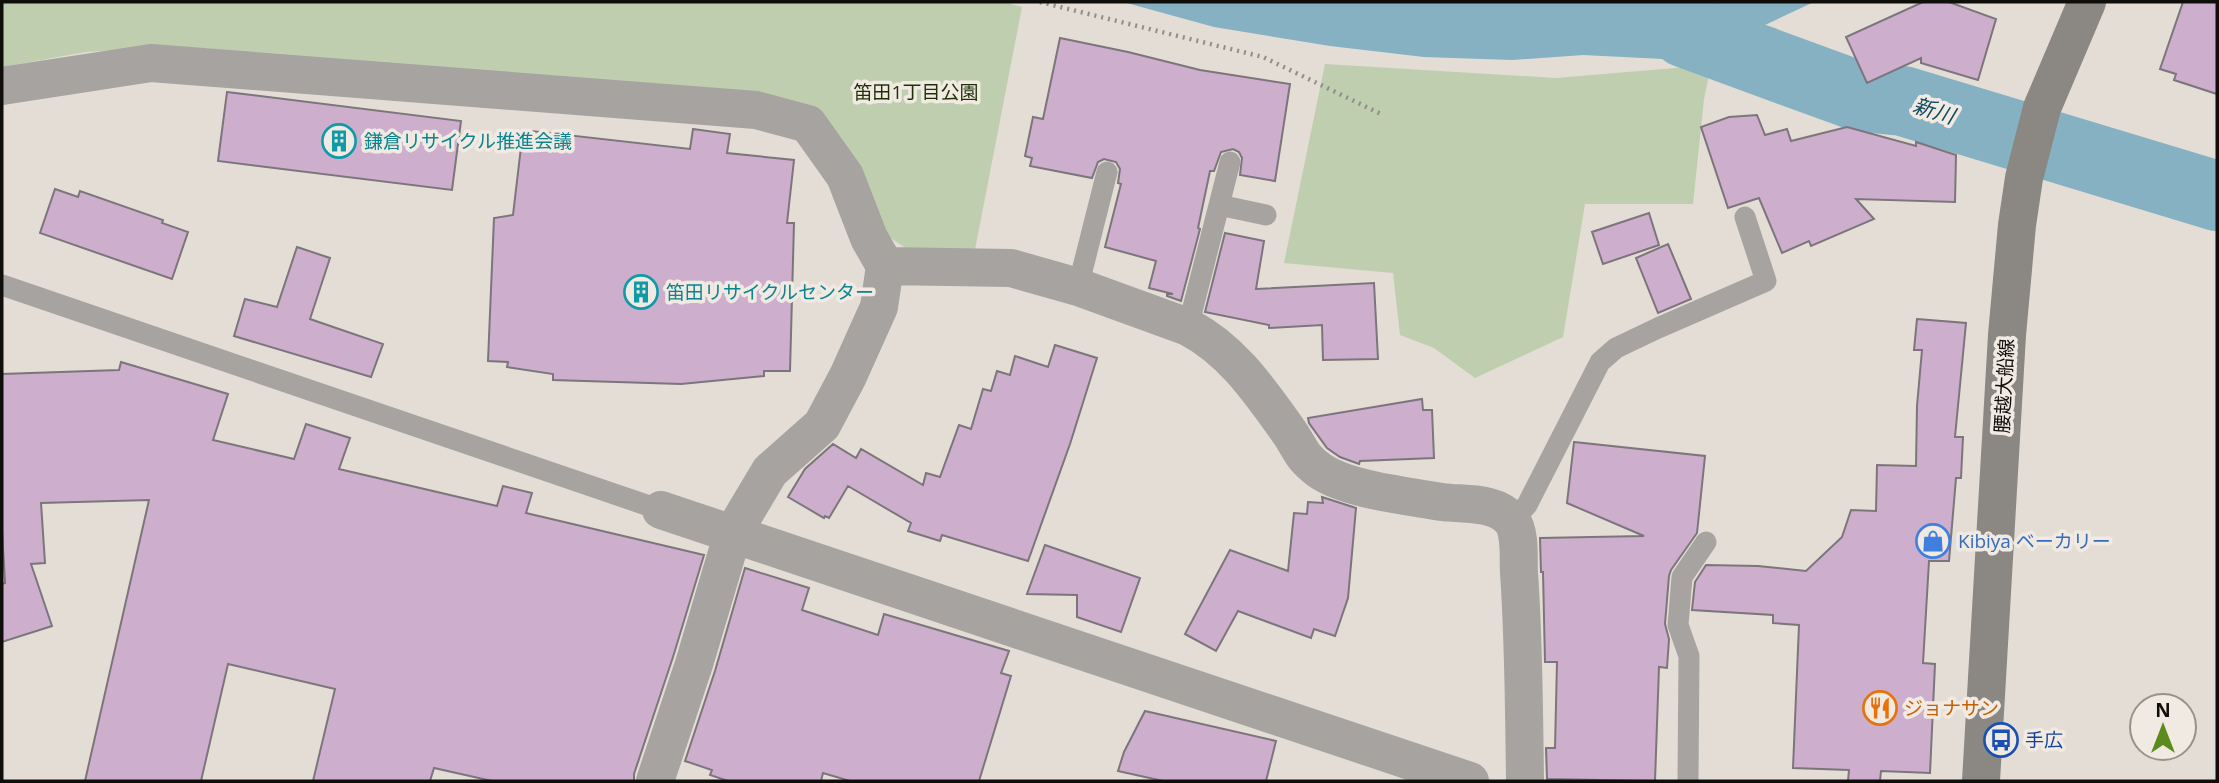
<svg xmlns="http://www.w3.org/2000/svg" width="2219" height="783" font-family="'Open Sans','Noto Sans JP',sans-serif">
<style>
.green{fill:#beceaf}
.water{fill:#85b1c3}
.lines{fill:none;stroke-linecap:round;stroke-linejoin:round}
.river{stroke:#85b1c3;stroke-width:70}
.building{fill:#cdafcd;stroke:#7c757c;stroke-width:2}
.path{stroke:#918d87;stroke-width:4.5;stroke-dasharray:2 5;stroke-linecap:butt}
.service{stroke:#a6a3a0;stroke-width:21}
.minor{stroke:#a6a3a0;stroke-width:38}
.secondary{stroke:#8b8782;stroke-width:38}
.labels{text-anchor:middle;dominant-baseline:central;stroke-width:7;stroke-linejoin:round;paint-order:stroke}
.park-label{font-size:19px;fill:#1f3007;stroke:#f0eae2}
.culture-label{font-size:19px;fill:#0d838f;stroke:#f0eae2;text-anchor:start}
.street-label{font-size:19px;fill:#100e0b;stroke:#f0eae2}
.shop-label{font-size:19px;fill:#366cbe;stroke:#f0eae2;text-anchor:start}
.food-label{font-size:19px;fill:#c56008;stroke:#f0eae2;text-anchor:start}
.transit-label{font-size:19px;fill:#164399;stroke:#f0eae2;text-anchor:start}
.water-label{font-size:21px;font-style:italic;fill:#0e4a5f;stroke:#f0eae2}
</style>
<rect width="100%" height="100%" fill="#e3ddd5"/>
<!-- green -->
<path class="green" d="M2 2H1004L1022 7 973 260 907 249 885 234 840 140 297 59 205 48H147L86 52 2 67Z
M1325 64 1556 78 1711 65 1704 99 1693 204H1585L1563 337 1475 378 1434 348 1400 335 1393 273 1284 263Z"/>
<!-- water -->
<path class="water" d="M1123 2H1814L1720 46 1663 59 1583 55 1512 60 1424 57 1330 46 1214 27Z"/>
<g class="lines">
<!-- river -->
<path class="river" d="M1672 2 1686 33 1861 97 1903 101 2217 196"/>
</g>
<!-- building -->
<path class="building" d="M1923 2H1949L1996 19 1978 80 1921 63V58L1867 83 1846 37Z
M2183 2H2217V94L2174 80 2176 74 2160 69Z
M1060 38 1128 52 1200 70 1290 84 1275 181 1240 175 1242 158 1239 152 1233 149 1221 152 1214 171H1210L1198 228 1200 229 1181 301 1167 296V294H1173L1149 288 1156 261 1105 247 1121 184 1118 183 1120 169 1116 162 1104 159 1098 162 1092 178 1030 166 1032 158 1025 156 1033 117 1043 119Z
M227 92 461 121 452 190 218 161Z
M1757 115 1765 135 1787 129 1791 141 1847 127 1916 146V142L1956 155 1955 202 1856 199 1874 219 1811 246 1809 241 1782 253 1759 198 1728 208 1701 127 1729 117Z
M693 129 730 134 727 153 794 160 787 223H794L790 371H764V376L681 384 553 380V374L507 367 508 362 488 361 494 218 513 215 523 130 690 149Z
M55 189 78 197 80 191 163 220 162 223 188 232 172 279 40 233Z
M1649 213 1659 245 1603 264 1592 232Z
M1225 233 1264 241 1256 289 1374 283 1378 359 1323 360 1322 325 1269 328V325L1205 312Z
M1668 244 1691 299 1658 313 1636 258Z
M297 247 330 258 310 319 383 344 371 377 234 336 245 299 277 307Z
M1917 319 1966 323 1955 437H1963L1961 478H1956L1949 561H1929L1923 663 1935 664 1930 773 1881 771 1880 781H1848L1849 770 1793 768 1799 625 1773 623V615L1692 610 1695 582 1706 565 1758 566 1806 571 1842 537 1851 510 1876 511 1877 465 1916 466 1917 406 1922 350H1914Z
M1055 345 1097 358 1070 444 1028 561 942 535 940 541 908 531 911 523 848 486 829 518 825 516 824 518 788 497 805 469 833 444 856 458 861 449 923 485 926 473 940 477 959 425 971 429 983 389 991 391 997 371 1010 375 1015 356 1048 367Z
M121 362 228 394 213 440 294 459 306 424 350 438 339 469 497 506 503 486 532 493 526 513 704 555 673 657 634 774V781H492L434 768 430 781H313L335 689 228 664 201 781H85L149 500 41 503 45 563 31 564 52 626 2 642V584L5 583 2 530V374L119 370Z
M1422 399 1423 410H1432L1434 458 1360 461 1359 464 1340 457 1327 448 1309 423 1308 418Z
M1574 442 1705 456 1697 533 1671 570 1669 576 1665 624 1669 639 1667 668 1659 667 1655 781 1547 779 1546 748H1555L1557 662H1545L1543 572H1541L1540 538 1644 536 1567 503Z
M1322 497 1356 508 1348 598 1335 636 1314 629 1311 638 1238 611 1216 651 1185 634 1230 550 1288 571 1294 513 1307 514 1308 502 1323 503Z
M1045 545 1140 578 1121 632 1077 617V595L1027 594Z
M745 568 809 588 802 610 878 635 884 614 1009 651 1001 673 1011 676 979 781H850L823 773 821 781H728L710 775 712 770 685 761 715 671Z
M1145 711 1276 741 1266 781H1163L1118 771 1124 752Z"/>
<g class="lines">
<!-- path -->
<path class="path" d="M1040 2 1263 57 1381 114"/>
<!-- service -->
<path class="service" d="M1219 205 1266 215
M2 285 661 510
M1078 287 1107 172
M1188 327 1230 162
M1512 521 1527 505 1600 362 1616 348 1658 328 1766 281 1745 217
M1688 781 1689 656 1678 625 1682 577 1706 542"/>
<!-- minor -->
<path class="minor" d="M2 86 151 63 756 110 808 124 845 176 869 238 885 266 879 307 848 376 822 425 770 471 733 533 694 664 655 781
M885 266 1011 268 1078 287 1188 327C1232 350 1259 390 1287 429 1301 448 1299 455 1319 470 1347 490 1408 496 1442 502 1465 505 1497 501 1512 521 1521 534 1518 558 1519 573 1524 643 1524 712 1525 781
M661 510 1470 781"/>
<!-- secondary -->
<path class="secondary" d="M1981 781 2007 335 2017 225 2024 178 2042 108 2087 2"/>
</g>
<!-- icons -->
<defs>
<g id="building-ring" transform="scale(1.75)"><circle r="9.5" fill="#f0eae2" stroke="#0f9aa8" stroke-width="1.5"/><path d="M-4-6H4V6H1V3H-1V6H-4ZM-2.5-4.3h1.7v1.8h-1.7ZM.8-4.3h1.7v1.8H.8ZM-2.5-1h1.7V.8h-1.7ZM.8-1h1.7V.8H.8Z" fill="#0f9aa8"/></g>
<g id="shop-ring" transform="scale(1.75)"><circle r="9.5" fill="#f0eae2" stroke="#3f7fe0" stroke-width="1.5"/><path d="M-5-2.5h2.3a2.7 3.5 0 0 1 5.4 0H5L5.5 6h-11ZM-1.5-2.5h3a1.5 2.3 0 0 0-3 0Z" fill="#3f7fe0"/></g>
<g id="restaurant-ring" transform="scale(1.75)"><circle r="9.5" fill="#f0eae2" stroke="#e8710a" stroke-width="1.5"/><path d="M-5-6h1v4h1v-4h1v4h1v-4h1v5L-1.5 .5V6h-2V.5L-5-1ZM5-6V6H3V1.5H1.5Q1.5-4 5-6Z" fill="#e8710a"/></g>
<g id="bus-ring" transform="scale(1.75)"><circle r="9.5" fill="#f0eae2" stroke="#1a4fb4" stroke-width="1.5"/><path d="M-5-6H5V4H4V6H2V4H-2V6H-4V4H-5ZM-3.5-4V0h7V-4ZM-3.5 1.2v1.5H-2V1.2ZM2 1.2v1.5H3.5V1.2Z" fill="#1a4fb4"/></g>
</defs>
<g fill-rule="evenodd">
<use href="#building-ring" x="339" y="141"/>
<use href="#building-ring" x="641" y="292"/>
<use href="#shop-ring" x="1933" y="541"/>
<use href="#restaurant-ring" x="1880" y="708"/>
<use href="#bus-ring" x="2001" y="740"/>
</g>
<g class="labels">
<!-- park labels -->
<g class="park-label">
<text x="916" y="92">笛田1丁目公園</text>
</g>
<!-- culture labels -->
<g class="culture-label">
<text x="364" y="141">鎌倉リサイクル推進会議</text>
<text x="666" y="292">笛田リサイクルセンター</text>
</g>
<!-- street labels -->
<g class="street-label">
<text transform="translate(2004 386) rotate(-87)">腰越大船線</text>
</g>
<!-- shop labels -->
<g class="shop-label">
<text x="1958" y="541">Kibiya ベーカリー</text>
</g>
<!-- food labels -->
<g class="food-label">
<text x="1904" y="708">ジョナサン</text>
</g>
<!-- transit labels -->
<g class="transit-label">
<text x="2025" y="740">手広</text>
</g>
<!-- water labels -->
<g class="water-label">
<text transform="translate(1934 110) rotate(17)">新川</text>
</g>
</g>
<!-- border -->
<rect width="2219" height="783" fill="none" stroke="#100e0b" stroke-width="7"/>
<!-- north arrow -->
<g transform="translate(2163 727)"><circle r="33" fill="#f0eae2" stroke="#96928c" stroke-width="2"/>
<path d="M0-5L12 26L0 18L-12 26Z" fill="#5b8a1d"/>
<text y="-10" font-size="19" font-weight="bold" text-anchor="middle" fill="#100e0b">N</text>
</g>
</svg>
